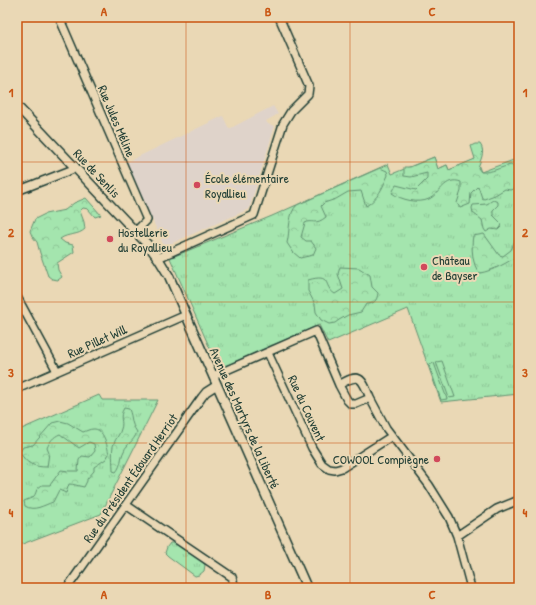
<svg xmlns="http://www.w3.org/2000/svg" width="536" height="605" font-family="'Patrick Hand',sans-serif">
<style>
.built{fill:#dfd3ca}
.grass{fill:url(#grass-tufts);stroke:#629171}
.forest{fill:url(#forest-crowns);stroke:#629171}
.garden{fill:#a4e5ae;stroke:#629171}
.lines{fill:none;stroke-linecap:round;stroke-linejoin:round}
.minor-casing{stroke:#1f3d34;stroke-width:10}
.tertiary-casing{stroke:#1f3d34;stroke-width:11}
.minor{stroke:#ead8b5;stroke-width:7}
.tertiary{stroke:#ead8b5;stroke-width:8}
.grid{fill:none;stroke:#ca5512;stroke-width:1;stroke-opacity:0.55}
.poi-dot{fill:#d1495b;stroke:#ead8b5;stroke-width:1.5}
.labels{text-anchor:middle;dominant-baseline:central;stroke-width:4;stroke-linejoin:round;paint-order:stroke}
.street-label{font-size:13px;fill:#1f3d34;stroke:#ead8b5}
.poi-label{font-size:13px;fill:#1f3d34;stroke:#ead8b5;text-anchor:start}
.neatline{fill:none;stroke:#ca5512;stroke-width:1.5}
.grid-label{font-size:13px;text-anchor:middle;font-weight:bold;fill:#ca5512}
</style>
<defs>
<pattern id="grass-tufts" width="24" height="20" patternUnits="userSpaceOnUse"><rect width="24" height="20" fill="#a4e5ae"/><path d="M3 7l-1-3M5 7V3M7 7l1-3M15 17l-1-3M17 17v-4M19 17l1-3" fill="none" stroke="#8dc596"/></pattern>
<pattern id="forest-crowns" width="20" height="18" patternUnits="userSpaceOnUse"><rect width="20" height="18" fill="#a4e5ae"/><path d="M2 6a3 3 0 1 1 6 0M12 15a3 3 0 1 1 6 0" fill="none" stroke="#8dc596"/></pattern>
</defs>
<rect width="100%" height="100%" fill="#ead8b5"/>
<filter id="ink" filterUnits="userSpaceOnUse"><feTurbulence type="fractalNoise" baseFrequency=".025" numOctaves="2"/><feDisplacementMap in="SourceGraphic" scale="8" xChannelSelector="R" yChannelSelector="G"/><feConvolveMatrix kernelMatrix="1 2 1 2 8 2 1 2 1" color-interpolation-filters="sRGB"/></filter>
<g filter="url(#ink)">
<!-- built -->
<path class="built" d="M273 106 278 114 266 121 268 124 275 126 249 209 168 245 163 244 127 162 223 116 229 129Z"/>
<!-- grass -->
<path class="grass" d="M434 157 438 169 447 165 449 170 476 159 481 172 519 158V394L441 402 408 309 328 343 319 325 219 369 170 258 272 216 388 164 392 174Z
M99 395 102 400H158L101 514 17 546V431Z
M170 543H176L202 561 205 565 204 571 199 575 195 576 168 556 165 553 167 547Z"/>
<!-- forest -->
<path class="forest" d="M475 144H480C486 152 480 160 478 168L481 172C492 173 500 167 511 165L515 168 519 166V187L510 190 505 189 495 195 484 199 482 198 478 186 471 193 470 204 460 208 457 203 461 191V182C445 176 440 194 429 199 419 204 401 200 392 193L396 185 416 190 427 179V173L411 177 404 176V167H410L434 157 438 169 447 165 449 170 475 159 471 146Z
M380 168 387 171 388 175C383 187 378 199 366 206L361 191 348 192 336 199 324 203 321 206 326 217C315 226 313 219 305 223L301 237 306 241H311L316 248 313 255 300 258 293 252 287 243C290 231 288 213 297 205Z
M86 198 101 215 95 217 88 209 83 208 80 211 84 222 85 229C78 236 68 233 60 239L65 243 73 245 74 252 57 263 58 270 62 277 58 280 52 279 48 276 40 253 37 242 32 236 30 231 35 219 45 214 65 210 74 203Z
M493 200 498 202V205L493 210V215L502 224 501 227 498 230 491 229 486 232 484 229 482 220 473 213 472 208 473 205 487 204Z
M518 233H519V254C510 262 492 271 480 273 472 267 471 245 473 236L484 234 499 255 503 256 511 250Z
M340 267 359 268 370 275 372 287 378 293C377 301 374 304 366 304L361 312 348 315 339 320 335 323 329 324 321 320 316 312 315 304 308 291V280C333 273 322 286 335 294L343 289 338 274Z
M124 408 129 409C133 419 130 422 137 432 133 443 127 443 124 451 120 458 122 465 116 472L113 471C113 463 111 450 114 443 116 438 120 434 121 429 124 421 118 418 124 408Z
M60 421 68 423 83 432C86 431 90 429 93 429 104 428 107 446 109 454L106 459 94 467V471L87 479V481L84 487C78 486 74 484 69 484L66 493 59 490 53 502C44 505 34 512 25 506L24 501C33 497 34 499 37 489L42 485H50L61 470 69 471H78L79 460 82 456 90 457 95 451 94 444 89 442 79 448 60 434C53 437 50 441 47 448L49 453 47 467C34 467 26 464 20 452L23 447 33 445 52 423Z"/>
<!-- garden -->
<path class="garden" d="M442 361 455 397 449 398 436 362Z
M434 363 447 399 441 400 429 365Z"/>
<g class="lines">
<!-- minor casing -->
<g class="minor-casing">
<path id="minor" d="M59 17 147 220 136 231
M17 191 71 170 75 166
M158 258 254 215 283 124 291 111 308 94 309 86 279 17
M17 297 57 371
M268 353 312 448 322 464 329 469 335 470 342 468 392 436
M213 376 316 331 339 385 347 400 351 404H356L370 398 386 428 429 485 449 517 457 536 471 588
M339 385C360 372 362 378 370 398
M17 389 186 315
M126 505 232 577 235 588
M457 536 497 509 519 500
M67 588 202 397 206 392 217 385"/>
</g>
<!-- tertiary casing -->
<g class="tertiary-casing">
<path id="tertiary" d="M17 106 149 246 158 258 169 276 186 315 307 588"/>
</g>
<!-- minor -->
<use href="#minor" class="minor"/>
<!-- tertiary -->
<use href="#tertiary" class="tertiary"/>
</g>
</g>
<!-- grid -->
<path class="grid" d="M186 17V588M350 17V588M17 162H519M17 302H519M17 443H519"/>
<!-- markers -->
<g class="poi-dot">
<circle cx="197" cy="185" r="4"/>
<circle cx="110" cy="239" r="4"/>
<circle cx="424" cy="267" r="4"/>
<circle cx="437" cy="459" r="4"/>
</g>
<g class="labels">
<!-- street labels -->
<g class="street-label">
<text transform="translate(117 121) rotate(67)">Rue Jules Méline</text>
<text transform="translate(97 173) rotate(47)">Rue de Senlis</text>
<text transform="translate(97 341) rotate(-24)">Rue Pillet Will</text>
<text transform="translate(307 408) rotate(65)">Rue du Couvent</text>
<text transform="translate(245 418) rotate(66)">Avenue des Martyrs de la Liberté</text>
<text transform="translate(130 478) rotate(-55)">Rue du Président Édouard Herriot</text>
</g>
<!-- poi labels -->
<g class="poi-label">
<text x="205" y="178">École élémentaire<tspan x="205" dy="15">Royallieu</tspan></text>
<text x="118" y="232">Hostellerie<tspan x="118" dy="15">du Royallieu</tspan></text>
<text x="432" y="260">Château<tspan x="432" dy="15">de Bayser</tspan></text>
<text x="429" y="459" text-anchor="end">COWOOL Compiègne</text>
</g>
</g>
<!-- margin -->
<rect width="536" height="605" fill="none" stroke="#ead8b5" stroke-width="44"/>
<rect x="22" y="22" width="492" height="561" class="neatline"/>
<g class="grid-label">
<text x="104" y="16">A</text>
<text x="268" y="16">B</text>
<text x="432" y="16">C</text>
<text x="11" y="97">1</text>
<text x="525" y="97">1</text>
<text x="11" y="237">2</text>
<text x="525" y="237">2</text>
<text x="11" y="377">3</text>
<text x="525" y="377">3</text>
<text x="11" y="517">4</text>
<text x="525" y="517">4</text>
<text x="104" y="599">A</text>
<text x="268" y="599">B</text>
<text x="432" y="599">C</text>
</g>
</svg>
